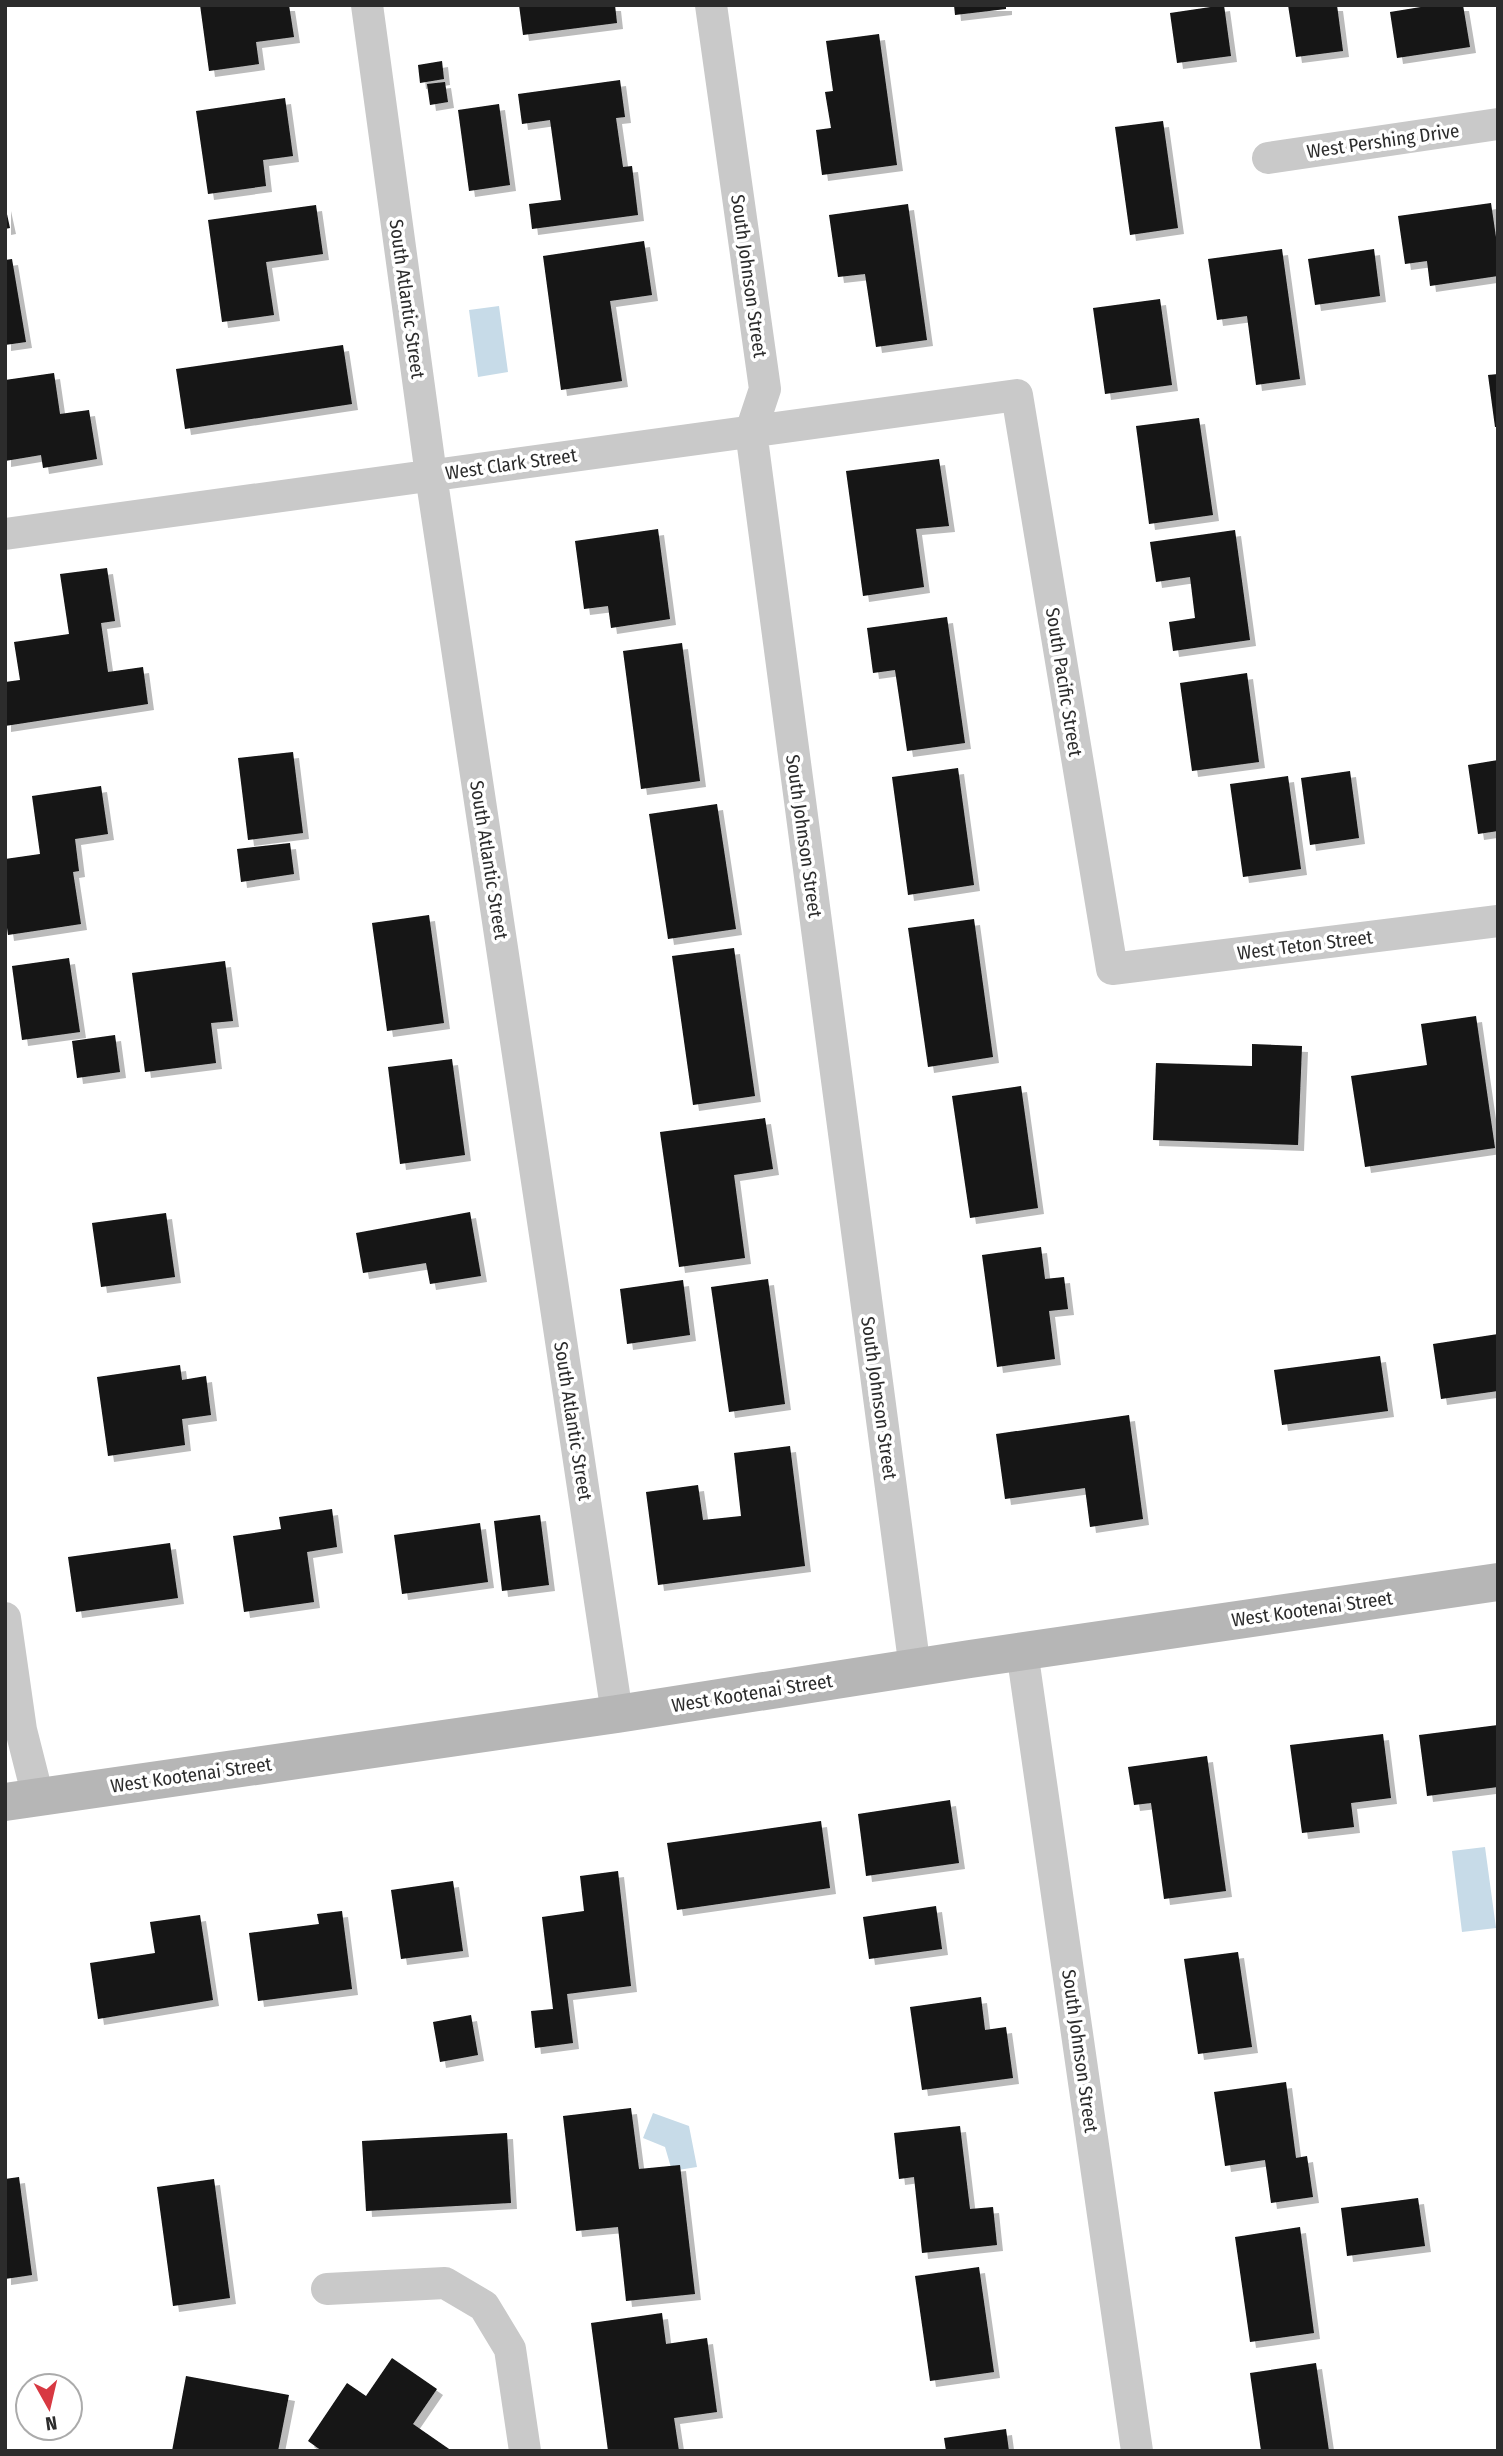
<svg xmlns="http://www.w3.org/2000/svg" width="1503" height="2456" font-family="'Fira Sans Condensed',sans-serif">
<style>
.water{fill:#c7dbe8}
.building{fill:#131313;filter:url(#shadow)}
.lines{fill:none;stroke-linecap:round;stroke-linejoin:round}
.street{stroke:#c9c9c9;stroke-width:32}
.secondary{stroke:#b6b6b6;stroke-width:38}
.labels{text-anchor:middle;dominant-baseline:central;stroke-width:7;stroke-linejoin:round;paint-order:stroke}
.street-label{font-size:19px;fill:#2c2c2c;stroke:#fff}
</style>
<defs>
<filter id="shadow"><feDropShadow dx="6" dy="6" stdDeviation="0" flood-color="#0004"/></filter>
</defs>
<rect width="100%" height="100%" fill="#fff"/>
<!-- water -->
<path class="water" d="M499 306 508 372 478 377 469 310Z
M1485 1847 1496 1928 1462 1932 1452 1851Z
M653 2113 689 2126 697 2167 672 2171 665 2147 643 2138Z"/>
<!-- building -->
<path class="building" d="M200 5H289L294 37 256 42 259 64 209 71Z
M519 5H615L617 23 523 35Z
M954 5H1006V9L955 15Z
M1224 5 1231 56 1177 63 1170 13Z
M1288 5H1337L1343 51 1296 57Z
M1433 5H1463L1470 47 1397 58 1390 12Z
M879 34 897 165 822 175 816 130 831 128 825 92 833 91 826 41Z
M442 61 444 79 420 83 418 65Z
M620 80 625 117 616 118 623 167 632 166 638 215 532 229 529 204 561 200 550 120 522 124 518 94Z
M445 82 448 102 430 105 427 84Z
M285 98 293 156 263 160 266 186 208 194 196 111Z
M499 104 510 185 469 191 458 110Z
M1163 121 1178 228 1130 235 1115 127Z
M1491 203 1498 251V276L1430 286 1427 261 1405 264 1398 216Z
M908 204 927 340 876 347 865 274 838 277 829 215Z
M5 205 10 228 5 229Z
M316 205 323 254 266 262 274 315 222 322 208 220Z
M644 241 652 295 610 301 622 381 561 390 543 256Z
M1282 249 1300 379 1256 385 1247 316 1217 320 1208 259Z
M1374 249 1380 296 1315 305 1308 259Z
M12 259 26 342 5 345V260Z
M1160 299 1172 385 1105 394 1093 308Z
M343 345 352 404 185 429 176 369Z
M54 373 60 414 89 410 97 459 43 468 41 455 5 461V380Z
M1498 374V427H1495L1488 375Z
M1199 418 1213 515 1149 524 1136 426Z
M939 459 949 526 916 529 924 587 863 596 846 471Z
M658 529 670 619 611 628 608 606 584 609 575 541Z
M1235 530 1250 640 1173 651 1169 622 1195 618 1190 577 1156 582 1150 542Z
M107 568 115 621 101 623 108 672 143 667 148 704 5 726V682L20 680 14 642 69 634 60 574Z
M947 617 965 743 907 751 895 670 873 673 867 628Z
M682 643 700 781 641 789 623 651Z
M1247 673 1259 762 1192 771 1180 683Z
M293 752 303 833 248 840 238 758Z
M1498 760V831L1478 834 1468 765Z
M958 768 974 885 908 895 892 777Z
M1350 771 1359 838 1310 845 1301 778Z
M1288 776 1301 869 1243 877 1230 784Z
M101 786 108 834 75 839 79 871 73 872 81 924 8 935 5 913V859L40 854 32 796Z
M717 804 736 929 668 939 649 814Z
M290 843 294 874 241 882 237 849Z
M429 915 444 1023 387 1031 372 923Z
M974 919 993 1057 928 1067 908 928Z
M734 948 755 1096 693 1105 672 956Z
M69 958 80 1032 22 1040 12 966Z
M225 961 233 1021 211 1023 216 1063 145 1072 132 973Z
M1476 1016 1495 1148 1365 1167 1351 1076 1427 1065 1421 1024Z
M115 1035 120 1072 77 1078 72 1041Z
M1252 1044 1302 1046 1298 1145 1153 1140 1156 1063 1252 1066Z
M452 1059 465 1155 400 1164 388 1067Z
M1021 1086 1038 1208 970 1218 952 1096Z
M765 1118 773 1169 734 1175 745 1258 679 1267 660 1132Z
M470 1212 481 1276 430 1284 426 1263 363 1273 356 1233Z
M166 1213 175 1277 101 1287 92 1223Z
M1041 1247 1045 1279 1064 1277 1068 1309 1049 1311 1055 1359 997 1367 982 1255Z
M768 1279 785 1404 729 1412 711 1287Z
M683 1280 690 1335 627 1344 620 1289Z
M1498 1334V1391L1441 1399 1433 1344Z
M1380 1356 1388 1411 1282 1425 1274 1370Z
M180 1365 182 1380 206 1376 211 1415 182 1419 185 1445 108 1456 97 1377Z
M1129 1415 1143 1519 1090 1527 1085 1488 1005 1499 996 1434Z
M790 1446 805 1566 658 1585 646 1492 698 1485 703 1520 741 1516 734 1453Z
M332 1509 337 1547 307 1552 314 1602 244 1612 233 1536 281 1529 279 1517Z
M540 1515 549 1585 502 1591 494 1521Z
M480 1523 488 1582 402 1594 394 1535Z
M170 1543 178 1598 76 1612 68 1557Z
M1498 1725V1787L1427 1796 1419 1735Z
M1383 1734 1391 1798 1351 1803 1354 1827 1302 1833 1290 1745Z
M1207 1756 1226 1891 1164 1899 1151 1803 1134 1805 1128 1767Z
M950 1800 959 1863 866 1876 858 1814Z
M821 1821 830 1888 677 1910 667 1843Z
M618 1871 631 1986 567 1994 573 2043 535 2048 531 2011 553 2009 542 1917 584 1911 580 1876Z
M453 1881 463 1951 401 1959 391 1890Z
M936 1906 942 1949 869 1959 863 1917Z
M342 1911 352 1989 258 2001 249 1933 319 1924 317 1914Z
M200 1915 213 2000 98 2019 90 1963 155 1953 150 1922Z
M1238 1952 1252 2047 1198 2054 1184 1959Z
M981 1997 985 2030 1006 2027 1013 2078 922 2090 910 2007Z
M471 2015 478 2055 440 2062 433 2022Z
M1286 2082 1296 2158 1307 2156 1313 2197 1271 2203 1265 2160 1225 2166 1214 2092Z
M631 2108 639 2169 680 2165 695 2294 626 2301 618 2227 576 2231 563 2116Z
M960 2126 970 2209 993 2207 997 2245 922 2253 914 2177 899 2179 894 2133Z
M507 2133 511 2203 366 2211 362 2141Z
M19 2177 32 2275 5 2279V2179Z
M214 2179 230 2298 173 2306 157 2187Z
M1418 2198 1425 2246 1347 2256 1341 2208Z
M1300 2227 1314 2333 1250 2342 1235 2237Z
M979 2267 994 2372 930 2381 915 2276Z
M662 2313 666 2344 707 2338 717 2412 674 2418 679 2451H608L591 2323Z
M392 2358 437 2389 413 2424 452 2451H322L308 2441 347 2383 366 2396Z
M1316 2363 1329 2451H1261L1250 2373Z
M186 2376 289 2395 278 2451H172Z
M1006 2429 1009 2451H946L944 2438Z"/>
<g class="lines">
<!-- street -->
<path class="street" d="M367 5 431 475 617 1714
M711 5 765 389 751 431 915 1669
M1268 158 1498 124
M5 534 1017 395 1112 969 1498 921
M5 1618 21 1730 38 1797
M1022 1651 1137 2451
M327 2289 445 2283 484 2306 510 2349 525 2451"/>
<!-- secondary -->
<path class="secondary" d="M5 1802 617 1714 970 1659 1498 1582"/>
</g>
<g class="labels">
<!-- street labels -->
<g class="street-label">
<text transform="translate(1383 141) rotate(-8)">West Pershing Drive</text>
<text transform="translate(749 276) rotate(82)">South Johnson Street</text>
<text transform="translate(407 299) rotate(82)">South Atlantic Street</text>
<text transform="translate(511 464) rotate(-8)">West Clark Street</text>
<text transform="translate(1064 682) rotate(81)">South Pacific Street</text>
<text transform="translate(804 836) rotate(82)">South Johnson Street</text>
<text transform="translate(489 860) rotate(81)">South Atlantic Street</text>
<text transform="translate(1305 945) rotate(-7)">West Teton Street</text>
<text transform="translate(879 1398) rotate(82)">South Johnson Street</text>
<text transform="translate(573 1421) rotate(81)">South Atlantic Street</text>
<text transform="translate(1312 1609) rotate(-8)">West Kootenai Street</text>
<text transform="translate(752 1693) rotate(-9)">West Kootenai Street</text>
<text transform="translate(191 1775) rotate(-8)">West Kootenai Street</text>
<text transform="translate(1080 2051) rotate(82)">South Johnson Street</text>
</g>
</g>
<!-- border -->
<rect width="1503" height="2456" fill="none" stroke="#2c2c2c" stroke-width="14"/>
<!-- north arrow -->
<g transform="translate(49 2407) rotate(172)"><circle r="33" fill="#ffffff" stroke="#ababab" stroke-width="2"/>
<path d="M0-5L12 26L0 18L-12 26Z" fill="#d83942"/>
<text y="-10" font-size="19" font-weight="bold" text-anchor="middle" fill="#2c2c2c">N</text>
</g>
</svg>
